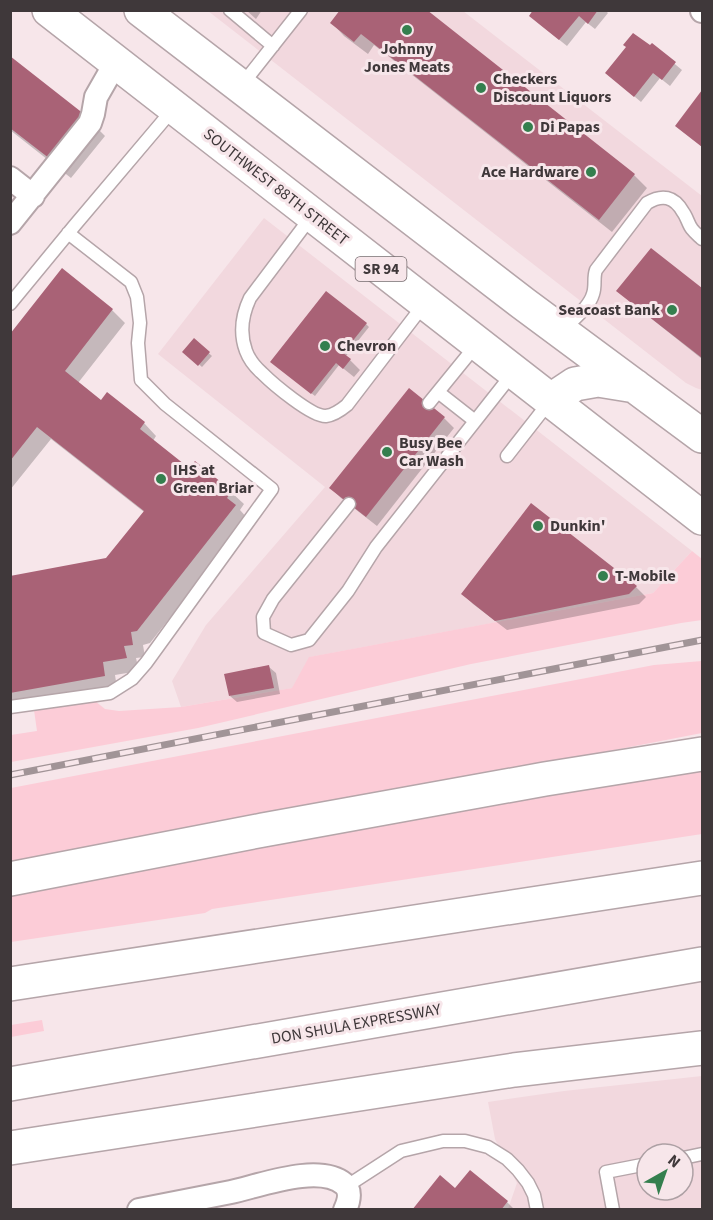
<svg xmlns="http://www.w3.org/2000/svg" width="713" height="1220" font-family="'Source Sans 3',sans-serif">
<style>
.built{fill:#f2d8de;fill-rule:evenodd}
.green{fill:#fcccd7}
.shadow{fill:#0003}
.building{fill:#a96276}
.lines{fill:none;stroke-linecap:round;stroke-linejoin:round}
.lane-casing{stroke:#b5a5a9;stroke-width:15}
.street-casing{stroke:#b5a5a9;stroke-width:26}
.primary-casing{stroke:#b5a5a9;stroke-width:36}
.highway-casing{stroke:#b5a5a9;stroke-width:36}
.lane{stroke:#fff;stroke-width:12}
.street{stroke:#fff;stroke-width:22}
.primary{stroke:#fff;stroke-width:33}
.highway{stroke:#fff;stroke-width:33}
.rail-casing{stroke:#a19497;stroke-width:7}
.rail{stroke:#f7e6ea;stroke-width:4.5;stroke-dasharray:14;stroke-linecap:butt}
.poi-dot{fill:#347f4e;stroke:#f7e6ea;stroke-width:2}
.labels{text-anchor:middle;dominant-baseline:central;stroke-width:6;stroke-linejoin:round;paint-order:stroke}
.shield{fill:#f7e6ea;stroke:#766c6f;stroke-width:1.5}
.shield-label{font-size:15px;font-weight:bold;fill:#3f383a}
.poi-label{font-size:16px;font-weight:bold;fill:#3f383a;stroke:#f7e6ea;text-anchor:start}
.street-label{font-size:16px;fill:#3f383a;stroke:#f7e6ea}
</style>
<rect width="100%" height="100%" fill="#f7e6ea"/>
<!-- built -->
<path class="built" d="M208 11H463L702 196V390L696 388 686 383Z
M264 218 692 551 653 593 310 657 293 688 181 707 172 681 206 625 325 487 158 354Z
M702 1076V1209H508L517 1183 495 1139 488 1102 564 1091ZM647 1154H683V1190H647Z"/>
<!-- green -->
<path class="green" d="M692 551 702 559V620L681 623 471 664 198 728 11 762V735L37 731 34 710 95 701 105 709 119 711 181 707 292 688 309 657 653 593Z
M702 661V733L11 867V788L654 665Z
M702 766V834L212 909 205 913 11 942 10 890Z
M42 1020 44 1031 11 1037V1025Z"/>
<!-- shadow -->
<path class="shadow" d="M246 10H262L256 19Z
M425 10 634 175 647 188 612 232 374 45 368 54 344 36 332 23Z
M535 10H605L608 13 595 29 586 22 567 46 537 22Z
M652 45 682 70 670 86 660 78 641 102 607 73 628 47H650Z
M10 58 88 119 105 136 71 178 10 130Z
M702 92V146L677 125Z
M651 250 702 290V359L628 300Z
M62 271 112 310 125 323 78 383 102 402 144 423 156 436 153 441 189 470 195 463 231 492 244 504 240 510 248 519 150 643 143 645 145 657 136 658 139 671 115 675 117 688 10 707V578L106 559 144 512 51 439 10 490V336Z
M366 324 369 327 346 356 360 370 354 377 339 365 315 396 275 365Z
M194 340 212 356 202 367 184 351Z
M444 418 454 428 377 526 341 498 331 488Z
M636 587 646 597 639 604 507 630 473 604 463 594Z
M269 667 276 673 280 694 237 702 230 696Z
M456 1190 507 1202 515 1210H414Z"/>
<!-- building -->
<path class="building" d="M340 10H427L635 174 599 220 361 34 354 42 330 23Z
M533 10H598L588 24 579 16 559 40 529 16Z
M633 33 650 45 652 43 676 62 662 80 653 73 634 97 605 73 626 47 623 45Z
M10 56 89 118 54 162 10 128Z
M702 90V147L675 126Z
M651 248 702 288V358L616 291Z
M62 268 113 309 65 371 101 400 107 392 145 422 140 429 189 468 195 461 232 491 227 498 236 505 137 631 131 632 133 645 124 646 127 658 103 662 105 676 10 693V576L106 558 144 511 37 427 10 461V334Z
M326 291 367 323 343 353 351 359 343 369 336 363 311 394 270 362Z
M194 338 210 352 198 366 182 352Z
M409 388 445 417 366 517 329 488Z
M531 503 637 586 629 594 495 621 461 594Z
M269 665 274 688 229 696 224 674Z
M470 1170 508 1201 501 1210H412L440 1175 455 1188Z"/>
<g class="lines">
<!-- lane casing -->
<g class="lane-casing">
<path id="lane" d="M230 10 273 46
M241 86 301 10
M311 217 250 298C242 315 239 332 246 351 249 359 255 367 262 373 273 384 312 417 326 416 334 415 341 410 347 405L425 303
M10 304 75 225 174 108
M562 331C572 320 589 308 593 294 596 285 593 278 596 270L647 203C662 194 674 196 683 212 687 217 688 224 692 229 695 233 699 236 702 239
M438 392 475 421
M429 403 477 344
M507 456 550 401
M349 504 273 599 263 617 264 633 291 645 309 640 348 591 376 547 513 373
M10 707 110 693 132 679 146 663 272 489 165 404 141 380 138 343 140 323 137 297 131 282 68 233
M683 1158 702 1154
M347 1186 401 1151 443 1141H465L488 1147 507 1159 518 1170 528 1183 534 1195 537 1210
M613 1210 606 1172 647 1164"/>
</g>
<!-- street casing -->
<g class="street-casing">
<path id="street" d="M702 10V11
M10 178 33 196
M10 223 90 123 93 114 96 97 116 62
M139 1210C169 1204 200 1198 231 1192 259 1186 319 1163 344 1184 352 1191 349 1201 345 1210"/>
</g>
<!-- primary casing -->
<g class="primary-casing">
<path id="primary" d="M49 10 702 518
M141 10 524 304 702 436
M551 400 575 384 598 380 635 386"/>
</g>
<!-- highway casing -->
<g class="highway-casing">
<path id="highway" d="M10 879 263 830 545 779 702 754
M10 984 702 878
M10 1084 702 964
M10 1148 514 1070 702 1048"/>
</g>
<!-- lane -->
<use href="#lane" class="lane"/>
<!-- street -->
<use href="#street" class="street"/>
<!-- primary -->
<use href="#primary" class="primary"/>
<!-- highway -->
<use href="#highway" class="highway"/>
<!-- rail casing -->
<g class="rail-casing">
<path id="rail" d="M10 775 702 640"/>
</g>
<!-- rail -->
<use href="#rail" class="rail"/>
</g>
<!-- markers -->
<g class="poi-dot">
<circle cx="407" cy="30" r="6"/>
<circle cx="481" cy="88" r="6"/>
<circle cx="528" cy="127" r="6"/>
<circle cx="591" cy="172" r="6"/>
<circle cx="672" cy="310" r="6"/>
<circle cx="325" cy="346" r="6"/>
<circle cx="387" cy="452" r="6"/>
<circle cx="161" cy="479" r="6"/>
<circle cx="538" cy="526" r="6"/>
<circle cx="603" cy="576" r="6"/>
</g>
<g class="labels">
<!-- shield labels -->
<rect class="shield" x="355.5" y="257" width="51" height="24" rx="4.5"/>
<g class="shield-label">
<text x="381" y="269">SR 94</text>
</g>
<!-- poi labels -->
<g class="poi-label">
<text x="407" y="49" text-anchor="middle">Johnny<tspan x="407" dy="18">Jones Meats</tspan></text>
<text x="493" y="79">Checkers<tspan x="493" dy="18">Discount Liquors</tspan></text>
<text x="540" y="127">Di Papas</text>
<text x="579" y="172" text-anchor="end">Ace Hardware</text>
<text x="660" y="310" text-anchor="end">Seacoast Bank</text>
<text x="337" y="346">Chevron</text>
<text x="399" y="443">Busy Bee<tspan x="399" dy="18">Car Wash</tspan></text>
<text x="173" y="470">IHS at<tspan x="173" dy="18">Green Briar</tspan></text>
<text x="550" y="526">Dunkin'</text>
<text x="615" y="576">T-Mobile</text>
</g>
<!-- street labels -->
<g class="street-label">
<text transform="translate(276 187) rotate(38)">SOUTHWEST 88TH STREET</text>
<text transform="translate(356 1024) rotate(-10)">DON SHULA EXPRESSWAY</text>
</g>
</g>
<!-- border -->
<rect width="713" height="1220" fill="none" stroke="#3f383a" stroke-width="24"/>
<!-- north arrow -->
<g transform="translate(665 1172) rotate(40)"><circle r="28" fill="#f7e6ea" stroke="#ada0a4" stroke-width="1.5"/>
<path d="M0-4.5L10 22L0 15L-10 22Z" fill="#347f4e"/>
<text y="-9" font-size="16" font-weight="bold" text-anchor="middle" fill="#3f383a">N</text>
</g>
</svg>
